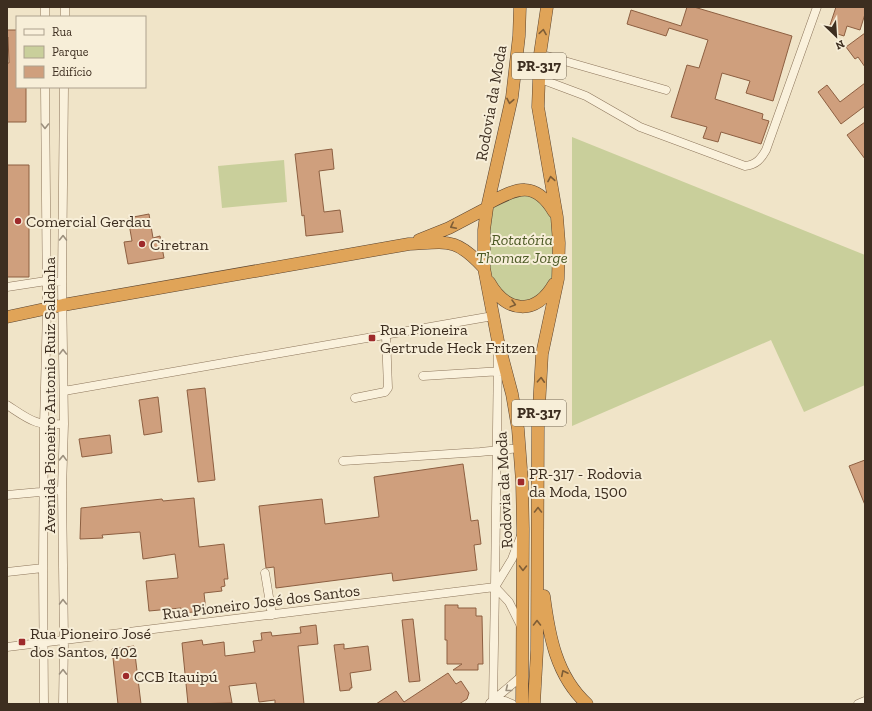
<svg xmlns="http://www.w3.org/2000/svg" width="872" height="711" font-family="'Zilla Slab',serif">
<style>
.green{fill:#c9cf9b}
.building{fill:#cf9f7d;stroke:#8d5f41}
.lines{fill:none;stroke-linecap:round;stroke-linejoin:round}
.minor-casing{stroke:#8d765c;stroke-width:9}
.highway-casing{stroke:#5b4430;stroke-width:13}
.minor{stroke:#faf1dc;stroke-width:8}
.highway{stroke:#e0a458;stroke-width:12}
.oneway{stroke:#7e5d36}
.oneway2{stroke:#9c907e}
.poi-dot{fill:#9e2a2b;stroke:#f7eed8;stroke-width:1.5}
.labels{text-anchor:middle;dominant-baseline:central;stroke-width:4;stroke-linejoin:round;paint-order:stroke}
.shield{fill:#f7eed8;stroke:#756857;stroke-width:1}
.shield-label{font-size:15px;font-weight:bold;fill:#3d2e20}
.street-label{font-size:16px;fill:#3d2e20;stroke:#f7eed8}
.poi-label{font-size:16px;fill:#3d2e20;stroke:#f7eed8;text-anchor:start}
.park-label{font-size:16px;font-style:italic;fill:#4d5a26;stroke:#f7eed8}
</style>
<rect width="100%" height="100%" fill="#f0e4c8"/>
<!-- green -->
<path class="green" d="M572 137 865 255V385L804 412 771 340 572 426Z
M284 160 287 202 222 208 218 166Z
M528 190 557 217 558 279 539 302H505L484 268 487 208Z"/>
<!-- building -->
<path class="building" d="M687 7H694L792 36 773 101 746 93 750 81 722 73 715 99 763 114 762 119 769 121 761 144 721 132 718 142 703 138 707 127 671 117 687 65 699 68 708 40 669 28 666 36 627 24 631 10 681 26Z
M836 7H865V14L860 30 847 26 844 36 828 31Z
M7 30H17V87H26V122H7V63H9L8 37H7Z
M865 33V67L858 57 855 59 846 47Z
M865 83V106L841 124 818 92 827 85 840 102Z
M865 122V159L847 135Z
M332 149 334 169 319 171 324 212 340 210 343 232 306 236 304 215 302 216 295 154Z
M7 165H29V277H7Z
M149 214 153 238 160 236 164 258 128 264 124 242 132 241 128 218Z
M205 388 215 480 198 482 187 390Z
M158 397 162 432 144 435 139 400Z
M110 435 112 453 82 457 79 439Z
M865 460V505L849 466Z
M463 464 471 521 478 520 481 544 474 545 477 570 393 581 392 573 276 588 274 567 266 568 259 506 322 499 325 524 379 517 374 477Z
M194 498 199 547 224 544 228 579H224L225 586 221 587 222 591 204 593 206 611 181 613V608L149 611 146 581 178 578 175 554 143 559 140 532 102 535 103 538 80 539 81 508 162 499 163 501Z
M445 605H458V608H476V616H482L483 664H478V670H453L462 664H447V640H445Z
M413 619 420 681 409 682 402 620Z
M316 625 318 644 298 646 304 704H275V700L259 702 256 683 229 686 232 703 188 704 182 643 202 640 203 645 224 642 225 656 255 652 253 641 262 640 261 633 271 632 272 636 301 633 300 627Z
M344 644V649L368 646 371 670 350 673 352 688H350V690L340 691 334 645Z
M134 646 141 704H118L112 649Z
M448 673 456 684 461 681 469 693 467 699 459 704H376L396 691 404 702Z"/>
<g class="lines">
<!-- minor casing -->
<g class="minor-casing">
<path id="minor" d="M45 17V7
M65 17V7
M540 54 666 90
M538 78 586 96 640 127 745 166C756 165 761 159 766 150L817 7
M7 287 46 281 62 282
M423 376 502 371
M64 391 493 316
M355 398 385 392 388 388 386 335
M7 405C30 420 35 426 64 424
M343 461 480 452 520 448
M7 495 62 490
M7 572 43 568
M265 573 272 615
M495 587 509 602 521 626
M7 647 495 587 512 559 521 536
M493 701 495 587 498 352
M493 701H505L512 704
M490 703 523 675
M44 704 43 568 44 425 47 309 45 87
M63 704 64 641 62 490 64 424 62 282 64 87
M858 704 865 701"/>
</g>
<!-- highway casing -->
<g class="highway-casing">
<path id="highway" d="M520 7 519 36 512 97 487 208 484 230V268L498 341 512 394 518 429 522 482 523 529 522 704
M489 203C517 188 535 180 554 212
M419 240 449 228 487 208
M489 282C507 314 536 315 554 284
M7 317 63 305 409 244C447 242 456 237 484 268
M544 596C549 635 556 676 587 704
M534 704 537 650 538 425 542 354 558 279 559 243 557 217 538 107 540 54 547 7"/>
</g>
<!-- minor -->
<use href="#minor" class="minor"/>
<!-- highway -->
<use href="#highway" class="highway"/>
</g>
<!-- one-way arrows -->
<defs><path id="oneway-chevron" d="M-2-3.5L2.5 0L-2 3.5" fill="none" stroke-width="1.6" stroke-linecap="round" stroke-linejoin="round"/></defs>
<g class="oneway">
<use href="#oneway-chevron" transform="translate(543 32) rotate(-81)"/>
<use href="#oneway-chevron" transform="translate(510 101) rotate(101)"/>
<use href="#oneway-chevron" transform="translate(551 179) rotate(-100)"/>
<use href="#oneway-chevron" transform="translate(453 226) rotate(153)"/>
<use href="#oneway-chevron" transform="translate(513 304) rotate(15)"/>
<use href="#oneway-chevron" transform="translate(541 380) rotate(-87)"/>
<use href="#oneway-chevron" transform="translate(538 510) rotate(-90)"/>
<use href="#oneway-chevron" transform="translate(523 568) rotate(91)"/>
<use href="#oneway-chevron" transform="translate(537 623) rotate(-90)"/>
<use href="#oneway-chevron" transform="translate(564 673) rotate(-116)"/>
</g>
<g class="oneway2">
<use href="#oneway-chevron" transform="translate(45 126) rotate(90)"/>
<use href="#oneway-chevron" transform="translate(63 238) rotate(-89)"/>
<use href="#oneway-chevron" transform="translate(63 352) rotate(-90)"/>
<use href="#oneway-chevron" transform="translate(63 458) rotate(-88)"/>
<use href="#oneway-chevron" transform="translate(63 602) rotate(-91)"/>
<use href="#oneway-chevron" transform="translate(63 672) rotate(-89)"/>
<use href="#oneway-chevron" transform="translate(508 689) rotate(141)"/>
</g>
<!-- markers -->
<g class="poi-dot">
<circle cx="18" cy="221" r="4"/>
<circle cx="142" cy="244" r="4"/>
<rect x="368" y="334" width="8" height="8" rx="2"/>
<rect x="517" y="478" width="8" height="8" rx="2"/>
<rect x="18" y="638" width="8" height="8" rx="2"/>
<circle cx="126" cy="676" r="4"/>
</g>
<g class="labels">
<!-- shield labels -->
<g class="shield">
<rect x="512" y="53" width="54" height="26" rx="3"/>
<rect x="512" y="400" width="54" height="26" rx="3"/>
</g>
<g class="shield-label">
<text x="539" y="66">PR-317</text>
<text x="539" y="413">PR-317</text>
</g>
<!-- street labels -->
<g class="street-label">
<text transform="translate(491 103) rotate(-80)">Rodovia da Moda</text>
<text transform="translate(49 395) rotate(-90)">Avenida Pioneiro Antonio Ruiz Saldanha</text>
<text transform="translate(504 490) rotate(-93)">Rodovia da Moda</text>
<text transform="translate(261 602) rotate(-7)">Rua Pioneiro José dos Santos</text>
</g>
<!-- poi labels -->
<g class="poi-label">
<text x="26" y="221">Comercial Gerdau</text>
<text x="150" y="244">Ciretran</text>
<text x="380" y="329">Rua Pioneira<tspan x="380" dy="18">Gertrude Heck Fritzen</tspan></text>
<text x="529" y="473">PR-317 - Rodovia<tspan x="529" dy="18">da Moda, 1500</tspan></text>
<text x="30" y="633">Rua Pioneiro José<tspan x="30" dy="18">dos Santos, 402</tspan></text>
<text x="134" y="676">CCB Itauipú</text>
</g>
<!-- park labels -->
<g class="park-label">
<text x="522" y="239">Rotatória<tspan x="522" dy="18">Thomaz Jorge</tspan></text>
</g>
</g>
<!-- border -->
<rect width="872" height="711" fill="none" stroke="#3d2e20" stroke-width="16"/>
<!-- legend -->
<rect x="16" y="16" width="130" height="72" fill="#f7eed8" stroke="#ada18e"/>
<rect x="24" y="29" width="20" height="6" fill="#faf1dc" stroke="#ada18e"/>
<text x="52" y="36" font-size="12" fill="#3d2e20">Rua</text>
<rect x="24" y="46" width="20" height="12" fill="#c9cf9b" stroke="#ada18e"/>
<text x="52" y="56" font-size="12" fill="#3d2e20">Parque</text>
<rect x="24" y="66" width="20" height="12" fill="#cf9f7d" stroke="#ada18e"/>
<text x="52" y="76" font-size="12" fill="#3d2e20">Edifício</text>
<!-- north arrow -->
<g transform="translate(836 36) rotate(155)" stroke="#f7eed8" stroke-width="3" paint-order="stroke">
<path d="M0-3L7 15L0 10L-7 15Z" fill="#3d2e20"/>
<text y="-6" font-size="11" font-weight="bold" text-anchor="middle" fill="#3d2e20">N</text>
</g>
</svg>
